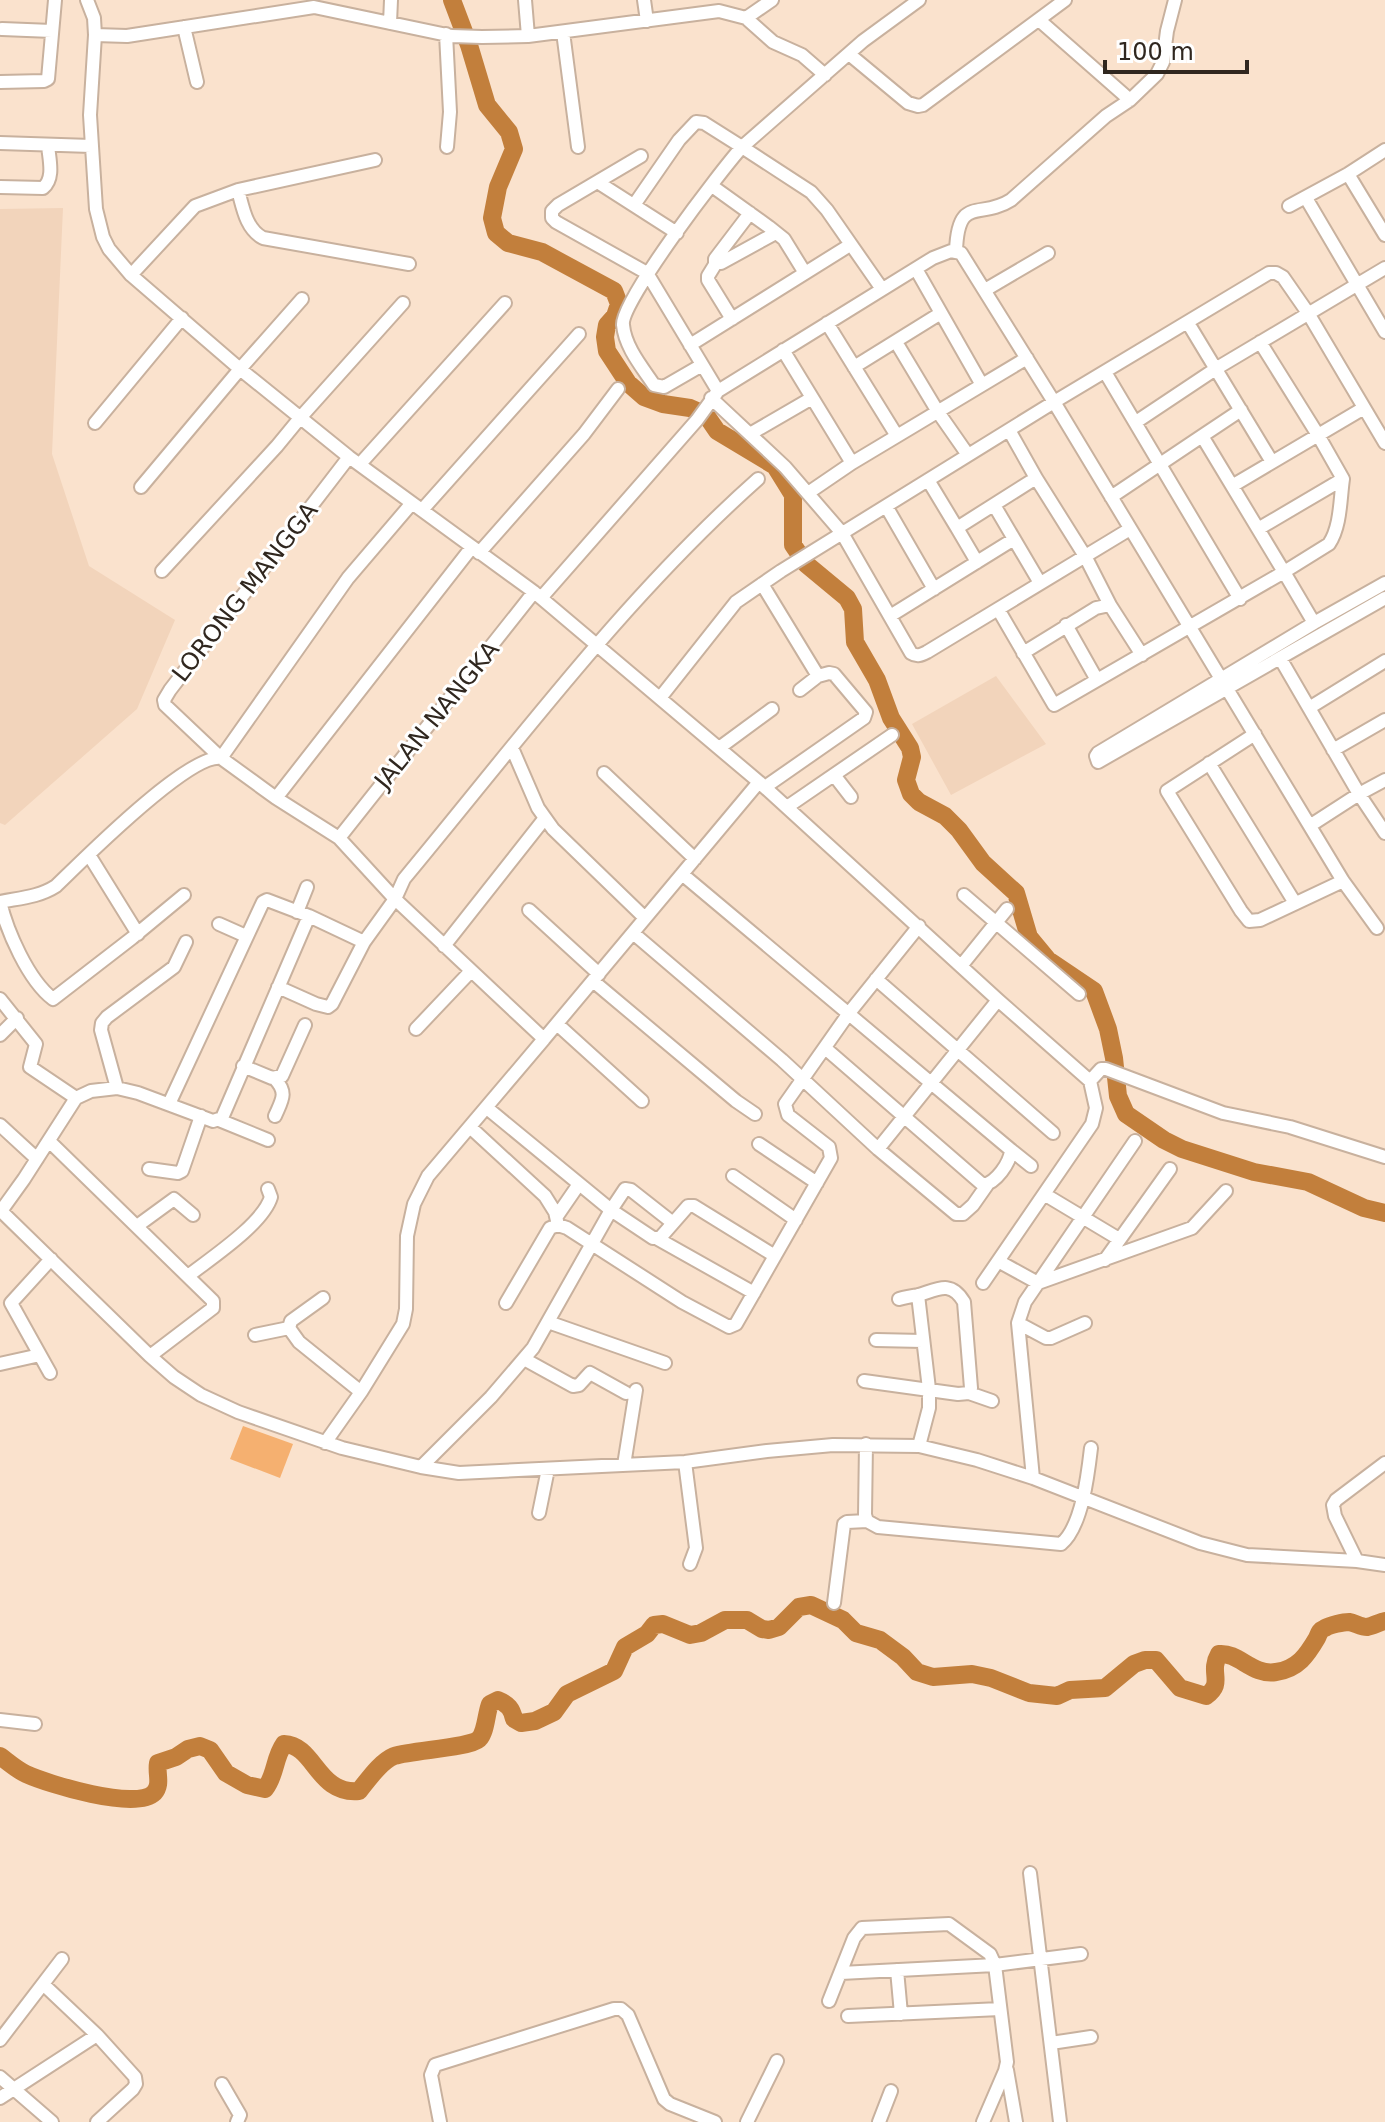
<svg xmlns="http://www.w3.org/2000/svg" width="1385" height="2122" font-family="'DejaVu Sans',sans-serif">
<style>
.built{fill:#f2d4bb}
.green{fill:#f5b070}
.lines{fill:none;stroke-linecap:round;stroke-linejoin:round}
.river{stroke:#c27f3c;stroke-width:18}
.minor-casing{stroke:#c8b19e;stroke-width:16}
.minor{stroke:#fff;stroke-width:12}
.labels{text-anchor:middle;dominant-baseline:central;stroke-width:6;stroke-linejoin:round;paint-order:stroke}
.street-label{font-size:24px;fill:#30271f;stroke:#fff}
</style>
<rect width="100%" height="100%" fill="#fae2cd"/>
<!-- built -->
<path class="built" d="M63 208 52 454 89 566 175 620 137 709 5 825 0 823V209Z
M996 676 1046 744 951 795 912 724Z"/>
<!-- green -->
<path class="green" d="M243 1426 293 1444 280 1478 230 1459Z"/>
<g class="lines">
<!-- river -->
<path class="river" d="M452 0 469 45 487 105 509 132 514 149 498 187 492 218 496 233 508 243 542 252 614 291 619 304 615 316 607 325 605 337 607 351 628 383 644 397 663 404 690 408 706 415 717 431 775 466 793 495V545L806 564 847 598 853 609 855 642 877 680 891 718 910 748 912 757 906 780 911 794 919 802 945 816 959 830 983 863 1016 893 1029 937 1048 960 1094 991 1108 1029 1114 1058 1118 1096 1126 1114 1164 1140 1182 1149 1254 1172 1308 1182 1364 1208 1385 1213
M0 1756C8 1762 17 1770 26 1774 48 1784 136 1811 154 1793 162 1784 156 1774 158 1763L176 1757 188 1749 200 1746 210 1750 226 1773 247 1785 265 1789C276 1775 274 1758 284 1744 315 1745 317 1795 359 1791 368 1780 380 1762 394 1756 413 1750 469 1748 479 1739 486 1732 486 1714 490 1704L498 1700C508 1704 512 1709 514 1719L521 1723 535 1721 554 1712 567 1694 614 1671 625 1647 647 1634 654 1625 663 1624 690 1635 701 1633 725 1620H747L762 1629 769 1630 779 1627 799 1607 811 1605 843 1620 856 1633 880 1640 903 1657 917 1672 933 1677 972 1674 991 1678 1029 1693 1057 1696 1070 1690 1105 1688 1134 1664 1145 1660H1156L1180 1688 1206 1696C1225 1683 1208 1673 1219 1654 1239 1652 1252 1676 1276 1672 1298 1669 1307 1655 1317 1638 1319 1633 1320 1630 1325 1628 1330 1625 1343 1622 1349 1622 1355 1623 1361 1627 1367 1627 1373 1626 1380 1622 1385 1621"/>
<!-- minor casing -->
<g class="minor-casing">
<path id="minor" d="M87 0 94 18 95 35 90 115 96 209 103 237 109 249 131 275 240 369 349 457 534 592 759 782 998 1000 1090 1081 1096 1108 1092 1124 983 1283
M525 0 528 36
M644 0 647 21
M746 18 772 0
M1039 20 1130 100
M390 23 391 0
M184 27 197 82
M2 29 52 31
M563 32 578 147
M446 34 450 112 447 147
M95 35 127 36 314 7 452 36 482 37 528 36 719 11 746 18 773 42 802 55 825 75
M849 54 908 103 918 106 923 105 1065 0
M0 82 44 81 48 79 55 0
M0 143 91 146
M641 156 558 205 552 211V218L556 222 647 273 718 391
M1348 174 1385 235
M599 183 677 233
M712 186 769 227 774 231 772 235 721 263H715V259L750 213
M0 187 43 188C55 178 49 159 48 145
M238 190C243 208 246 229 263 238L409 264
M1306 198 1385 332
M634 205 679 140 696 122 704 123 742 147 863 41 919 0
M1289 206 1348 174 1385 150
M774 231 784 239 805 273
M956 251C958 194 980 220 1011 200L1106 116 1130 100 1157 74 1163 62 1167 31 1175 0
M716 263 708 276V280L732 319
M916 269 982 385
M131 275 195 206 238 190 375 160
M985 290 1048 253
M827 323 897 436
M1188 323 1272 462
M896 342 938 412 968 455
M690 345 850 245
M783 350 852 463
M702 365 664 387 654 385C642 367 625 347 623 325 620 302 722 169 742 147L811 192 827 210 882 289
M854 367 941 313
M1105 372 1240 599
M711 398 785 467 842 533 911 653C917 657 921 655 927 652L1130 529
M1136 422 1217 368 1385 268
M95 423 182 318
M750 434 812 398
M1202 436 1241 410
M360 464 505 303
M1036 478 1085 556 1110 605
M928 480 957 528 1036 478 1009 430
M1232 486 1364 408
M141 487 240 369 302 299
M808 493 852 463 1027 358
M994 505 1040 583
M886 506 934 589
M422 510 579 334
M957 528 977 562
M1258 529 1343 479 1318 435 1260 342
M479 553 584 434 618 389
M162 571 277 446 300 418 403 303
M1385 583 1314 623 1098 753 1096 756 1098 762 1385 598
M762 584 818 676 829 673 834 674 866 712 864 718 765 787
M541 598 697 420 718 391 933 258 951 251 961 253 1054 402 1343 881 1377 928
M998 609 1054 705 1284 572 1202 436 1111 497
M890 616 1014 539
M1314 623 1284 572 1329 544C1341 526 1340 499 1343 479
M1066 625 1097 680
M1023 653 1096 608 1110 605 1142 655
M1280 658 1359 794 1385 833
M800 690 818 676
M660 698 736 602 781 571 1054 402 1269 273H1276L1283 277 1308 313 1385 443
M1309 708 1385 661
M1255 734 1167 791 1241 911 1249 921 1260 920 1343 881
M512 748 538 808 553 829 645 918
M719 748 772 709
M1333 750 1385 720
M221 758 348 578 412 503
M1209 763 1295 903
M604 773 695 859
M834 775 851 797
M276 798 472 547
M787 807 892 735
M1311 825 1359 794 1385 780
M339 838 534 592
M89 855 138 934
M682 874 1011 1150C1010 1163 996 1183 983 1185L825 1048
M964 895 1079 994
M0 902C7 931 28 980 53 999L132 938 184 895
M0 902C20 898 39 897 56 886 83 860 188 754 221 758
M529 910 599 974
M297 912 307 887
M219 924 246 936
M633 933 782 1060 878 1149 956 1214H963L973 1205 987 1185
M444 946 545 818
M961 966 1007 909
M876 979 1053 1133
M593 981 736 1101 755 1114
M278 987 316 1004 328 1007 332 1004 364 942 395 899 339 838 276 798 221 758 165 705 164 700 170 690 349 457
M0 999 36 1044 30 1067 76 1098
M557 1024 642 1101
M416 1029 471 971
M0 1035 17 1018
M544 1039 759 782
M243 1066 272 1078 282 1076 305 1025
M275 1079C288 1093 282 1100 275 1116
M1090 1081 1101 1069H1106L1223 1113 1290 1127 1385 1157
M117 1088 101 1030 102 1023 107 1017 174 967 186 942
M169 1104 263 902 267 900 309 916 364 942
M487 1108 611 1210 653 1238H660L688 1206H694L775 1256
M219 1120 268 1140
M0 1125 37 1159
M470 1127 545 1196 555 1212 558 1225
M49 1141 213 1301V1308L150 1356
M759 1144 817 1183
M878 1149 998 1000
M1011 1150 1031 1166
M149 1169 178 1173 182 1171 201 1116
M733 1176 796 1220
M1044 1194 1119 1239
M0 1210 150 1356 174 1377 201 1395 238 1412 342 1448 421 1467 459 1473 685 1462 767 1451 833 1445 919 1446 977 1460 1033 1478 1200 1543 1247 1555 1357 1561 1385 1565
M1 1211 24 1179 76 1098 91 1091 117 1088 138 1093 213 1121 222 1118 309 916
M557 1216 579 1184
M137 1226 174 1199 193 1215
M658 1239 754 1293
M1105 1260 1170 1169
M998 1261 1038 1283 1192 1228 1226 1191
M188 1276C211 1258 263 1224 271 1197L268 1189
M918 1295 929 1389V1408L919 1446
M323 1298 291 1321 289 1328 299 1342 361 1392
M506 1303 550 1228 558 1225 567 1228 682 1302 729 1327 736 1324 831 1158 829 1147 788 1115 785 1104 849 1013 919 926
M548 1322 665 1363
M1018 1323 1046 1338H1051L1085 1323
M255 1335 289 1328
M876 1340 923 1341
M524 1359 573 1386 579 1385 590 1373 626 1393
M0 1364 40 1355
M50 1373 11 1303 51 1259
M864 1381 958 1394 969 1393 971 1388 964 1302C951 1280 938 1289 919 1295 912 1296 906 1297 899 1299
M969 1393 992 1401
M325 1443 361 1392 403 1324 406 1309 407 1236 414 1204 428 1176 544 1039 395 899 404 879C517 743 625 597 758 479
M866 1444 865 1515 867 1521 878 1527 1061 1544C1082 1527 1088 1474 1091 1448
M685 1462 696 1548 690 1564
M624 1465 636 1390
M421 1467 491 1397 533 1348 611 1210 625 1189 631 1190 673 1223
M1033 1478 1018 1323 1025 1302 1135 1141
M539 1513 548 1469
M1357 1561 1335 1516 1333 1505 1336 1500 1385 1463
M834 1603 844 1524 847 1522 867 1521
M0 1720 35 1724
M1030 1873 1060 2122
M897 1970 901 2014
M841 1973 995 1965 1081 1954
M43 1984 97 2035 135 2077 136 2084 133 2089 97 2122
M829 2001 854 1938 862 1928 949 1924 990 1954 995 1965 1007 2062 1005 2071 983 2122
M848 2016 1000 2009
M0 2040 62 1959
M1051 2043 1091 2037
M1007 2070 1016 2122
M0 2077 52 2122
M222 2084 240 2115 237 2122
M0 2098 97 2035
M440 2122 431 2075 435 2065 614 2009H621L628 2015 664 2099 670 2104 715 2122
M747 2122 777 2061
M879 2122 891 2091"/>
</g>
<!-- minor -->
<use href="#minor" class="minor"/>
</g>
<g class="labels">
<!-- street labels -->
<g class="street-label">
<text transform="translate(245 592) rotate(-52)">LORONG MANGGA</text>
<text transform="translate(437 715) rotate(-51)">JALAN NANGKA</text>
</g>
</g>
<!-- scale -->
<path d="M1105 60v12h142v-12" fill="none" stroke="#30271f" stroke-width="4"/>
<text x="1117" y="60" font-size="24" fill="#30271f" stroke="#ffffff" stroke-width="6" paint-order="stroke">100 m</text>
</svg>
